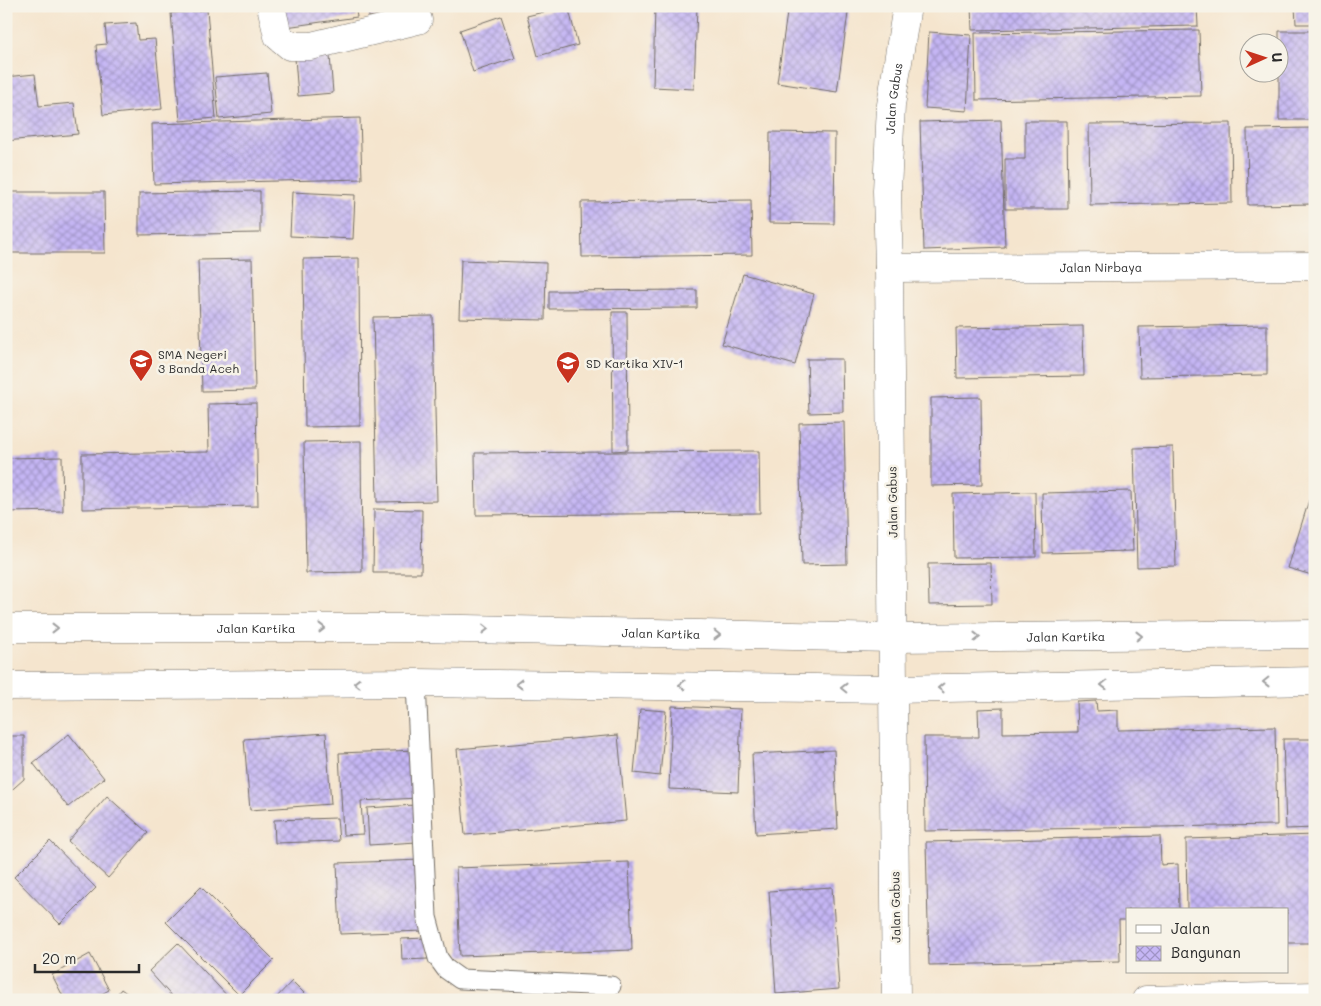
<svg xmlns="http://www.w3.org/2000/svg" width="1321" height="1006" font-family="Mali,sans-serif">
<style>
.building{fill:url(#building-cross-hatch)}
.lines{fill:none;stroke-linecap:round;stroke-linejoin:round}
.lane-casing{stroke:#726c64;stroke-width:21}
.street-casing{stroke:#726c64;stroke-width:29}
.lane{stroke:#fff;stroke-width:19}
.street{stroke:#fff;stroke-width:28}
.oneway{stroke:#a0a0a0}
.labels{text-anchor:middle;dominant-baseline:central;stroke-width:5;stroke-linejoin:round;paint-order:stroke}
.street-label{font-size:12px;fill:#2b2b2b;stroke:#f7f3e8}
.poi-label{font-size:12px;fill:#2b2b2b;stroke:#f7f3e8;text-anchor:start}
</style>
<defs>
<pattern id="building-cross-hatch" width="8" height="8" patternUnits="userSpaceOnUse" patternTransform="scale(1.25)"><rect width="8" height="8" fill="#c5b6f4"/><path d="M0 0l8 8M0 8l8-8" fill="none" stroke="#a094c6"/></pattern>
</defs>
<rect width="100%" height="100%" fill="#f7f3e8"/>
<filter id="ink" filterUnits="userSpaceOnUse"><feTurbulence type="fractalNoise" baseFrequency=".02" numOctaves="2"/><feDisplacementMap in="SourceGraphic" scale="10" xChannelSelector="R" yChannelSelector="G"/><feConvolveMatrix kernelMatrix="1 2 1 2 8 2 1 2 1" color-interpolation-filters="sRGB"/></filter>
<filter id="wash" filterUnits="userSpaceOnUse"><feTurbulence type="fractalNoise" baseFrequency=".0096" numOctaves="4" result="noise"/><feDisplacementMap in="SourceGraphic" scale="20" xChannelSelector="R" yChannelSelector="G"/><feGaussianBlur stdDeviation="1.12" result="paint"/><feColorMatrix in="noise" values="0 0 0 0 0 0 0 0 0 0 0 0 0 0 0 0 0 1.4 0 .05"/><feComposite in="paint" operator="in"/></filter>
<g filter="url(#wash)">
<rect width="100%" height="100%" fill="#f5e5ce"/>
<g id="blocks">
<!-- building -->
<path class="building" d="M283 6H355L357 17 286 27Z
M368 6H427L428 9 369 17Z
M568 6 578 45 538 56 527 16Z
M655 6H697L694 89 653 87Z
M788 6H849L837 92 777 83Z
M971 6H1197L1198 26 972 30Z
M1295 6H1315V24H1296Z
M207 10 216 118 180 121 171 13Z
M501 16 515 58 473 72 460 30Z
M136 23 138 40 155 39 162 109 103 115 96 45 107 44 105 25Z
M1199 30 1201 96 976 100 975 33Z
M1279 31H1315V120H1279Z
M929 32 971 35 967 111 925 108Z
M330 56 333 93 298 96 295 58Z
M267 73 271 114 219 119 215 77Z
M35 74 39 106 74 103 78 134 6 141V77Z
M360 118 362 179 154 184 152 124Z
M1001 120 1005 247 924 250 920 122Z
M1025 121H1067L1068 209H1005V159H1025Z
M1231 123 1232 203 1090 205 1089 124Z
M1315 128V204L1248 205 1247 129Z
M770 132 835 133 834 224 769 223Z
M260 191V233L139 235V193Z
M6 192H104L105 253H6Z
M292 192 355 195 353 239 290 236Z
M751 200 752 255 582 257 581 202Z
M359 258 360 426 305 427 303 259Z
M252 259 255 390 202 391 198 260Z
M461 260 546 263 545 320 459 318Z
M743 274 814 294 795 365 722 344Z
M697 290V308L549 309V291Z
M612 312H627L628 450 613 451Z
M433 316 437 501 377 502 373 317Z
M1267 325V375L1140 377 1139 327Z
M1083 326 1084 376 957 378 956 328Z
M807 359H842L843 412 809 413Z
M981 397 982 485 931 486V398Z
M256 403 258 506 82 509V454L209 452 208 404Z
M844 422 847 564 802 565 799 423Z
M361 441 362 572 306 573 304 442Z
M1173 447 1176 566 1137 567 1134 448Z
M759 451 760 513 476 515 475 453Z
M62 457 63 511 6 512V458Z
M1131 491 1133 551 1043 553 1042 493Z
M1035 492 1036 557 954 558 953 494Z
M1309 500 1315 502V576L1288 568Z
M374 509 422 510 421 573H373Z
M991 563 992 604 929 605 928 564Z
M1096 701 1097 711 1118 710V730L1275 727 1277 825 925 831 924 737H979L978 709 1003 708V733L1078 732 1077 702Z
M672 706 741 709 738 792 669 789Z
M640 709 666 711 660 776 634 773Z
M326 733 331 804 250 810 244 739Z
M69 734 104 778 68 807 33 763Z
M618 735 626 821 465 835 457 749Z
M6 736H24V779L6 795Z
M1283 739H1315V828L1286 829Z
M416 750 418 798 361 801 363 834 343 835 339 753Z
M834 750 838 829 756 834 752 754Z
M107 796 148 833 108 878 68 841Z
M415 805 417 842 369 845 367 808Z
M337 818 339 841 275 843 274 820Z
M1315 835V943H1287V910H1187L1186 839Z
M1160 836 1161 865 1178 864 1179 910H1127V920H1119L1120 961 929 965 926 842Z
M50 841 96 888 60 924 14 877Z
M422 860 424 931 340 934 337 863Z
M629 862 632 950 460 956 456 868Z
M201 887 274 960 239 995 166 922Z
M832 887 839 989 776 994 769 891Z
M427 938 428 959 402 960 401 939Z
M178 943 231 1000H175L149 971Z
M90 954 109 990 90 1000H65L52 975Z
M292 981 311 1000H274Z
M121 989 136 1000H113Z"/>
</g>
</g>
<g filter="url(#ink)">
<use href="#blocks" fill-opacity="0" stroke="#726c64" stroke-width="1"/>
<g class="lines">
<!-- lane casing -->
<g class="lane-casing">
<path id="lane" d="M416 683 427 917 438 958 446 969 460 979 611 986"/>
</g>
<!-- street casing -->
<g class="street-casing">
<g id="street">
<path d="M271 6 278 36 290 46H311L418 20"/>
<path id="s1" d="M889 268 1315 266"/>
<path id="s2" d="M6 628H415L893 638 1315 634"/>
<path d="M6 686 416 683 893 689 1315 681"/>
<path id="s3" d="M896 1000 889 268 887 191 891 105 907 6"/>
<path d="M1146 1000 1315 996"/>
</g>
</g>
<!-- lane -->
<use href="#lane" class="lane"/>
<!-- street -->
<use href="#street" class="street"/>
</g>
<!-- one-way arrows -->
<defs><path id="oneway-chevron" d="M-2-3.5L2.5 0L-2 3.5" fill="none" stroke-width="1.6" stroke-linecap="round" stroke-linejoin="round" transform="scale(1.25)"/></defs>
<g class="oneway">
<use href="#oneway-chevron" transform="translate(55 628)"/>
<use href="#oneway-chevron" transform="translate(322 628)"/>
<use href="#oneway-chevron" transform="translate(485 629) rotate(1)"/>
<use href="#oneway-chevron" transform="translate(717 635) rotate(1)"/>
<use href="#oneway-chevron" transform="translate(1139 636) rotate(-1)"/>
<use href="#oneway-chevron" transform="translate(977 637) rotate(-1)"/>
<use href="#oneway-chevron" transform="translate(1266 682) rotate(179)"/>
<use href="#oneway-chevron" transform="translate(357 683) rotate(180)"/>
<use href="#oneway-chevron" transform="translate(519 684) rotate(-180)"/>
<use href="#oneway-chevron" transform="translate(682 685) rotate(-179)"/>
<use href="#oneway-chevron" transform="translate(1104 685) rotate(179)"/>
<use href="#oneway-chevron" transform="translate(844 688) rotate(-179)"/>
<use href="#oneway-chevron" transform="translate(941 688) rotate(179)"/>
</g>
</g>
<!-- icons -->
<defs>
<g id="school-pin" transform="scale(1.25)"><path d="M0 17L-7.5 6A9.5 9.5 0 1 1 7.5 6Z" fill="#c8321e" stroke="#f7f3e8"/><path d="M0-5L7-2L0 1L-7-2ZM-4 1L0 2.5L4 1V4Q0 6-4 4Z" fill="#fff"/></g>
</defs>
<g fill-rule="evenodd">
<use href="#school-pin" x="141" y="361"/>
<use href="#school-pin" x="568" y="363"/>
</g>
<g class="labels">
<!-- street labels -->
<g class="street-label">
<text stroke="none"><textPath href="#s3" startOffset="902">Jalan Gabus</textPath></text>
<text stroke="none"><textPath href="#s1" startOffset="212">Jalan Nirbaya</textPath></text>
<text transform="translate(892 502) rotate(-91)">Jalan Gabus</text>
<text stroke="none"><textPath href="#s2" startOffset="250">Jalan Kartika</textPath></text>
<text stroke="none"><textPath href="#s2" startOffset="655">Jalan Kartika</textPath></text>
<text stroke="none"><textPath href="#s2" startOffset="1060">Jalan Kartika</textPath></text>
<text transform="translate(895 907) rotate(-91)">Jalan Gabus</text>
</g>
<!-- poi labels -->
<g class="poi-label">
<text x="158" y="354">SMA Negeri<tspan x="158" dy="14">3 Banda Aceh</tspan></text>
<text x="586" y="363">SD Kartika XIV-1</text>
</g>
</g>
<!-- margin -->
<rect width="1321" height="1006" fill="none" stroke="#f7f3e8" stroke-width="25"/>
<!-- legend -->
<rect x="1126" y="908" width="162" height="65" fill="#f7f3e8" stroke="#a5a39c"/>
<rect x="1136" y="925" width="25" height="8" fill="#ffffff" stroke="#a5a39c"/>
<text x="1171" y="934" font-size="15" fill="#2b2b2b">Jalan</text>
<rect x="1136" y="946" width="25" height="15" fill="url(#building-cross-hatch)" stroke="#a5a39c"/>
<text x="1171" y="958" font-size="15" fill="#2b2b2b">Bangunan</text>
<!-- north arrow -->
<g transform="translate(1264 58) rotate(87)"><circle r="24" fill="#f7f3e8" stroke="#a5a39c"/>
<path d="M0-4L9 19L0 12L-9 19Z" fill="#c8321e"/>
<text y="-8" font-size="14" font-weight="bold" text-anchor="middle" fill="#2b2b2b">U</text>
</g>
<!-- scale -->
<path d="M35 964v8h104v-8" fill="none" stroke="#2b2b2b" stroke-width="2.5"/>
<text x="42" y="964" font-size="15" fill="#2b2b2b" stroke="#f7f3e8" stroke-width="4" paint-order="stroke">20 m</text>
</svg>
